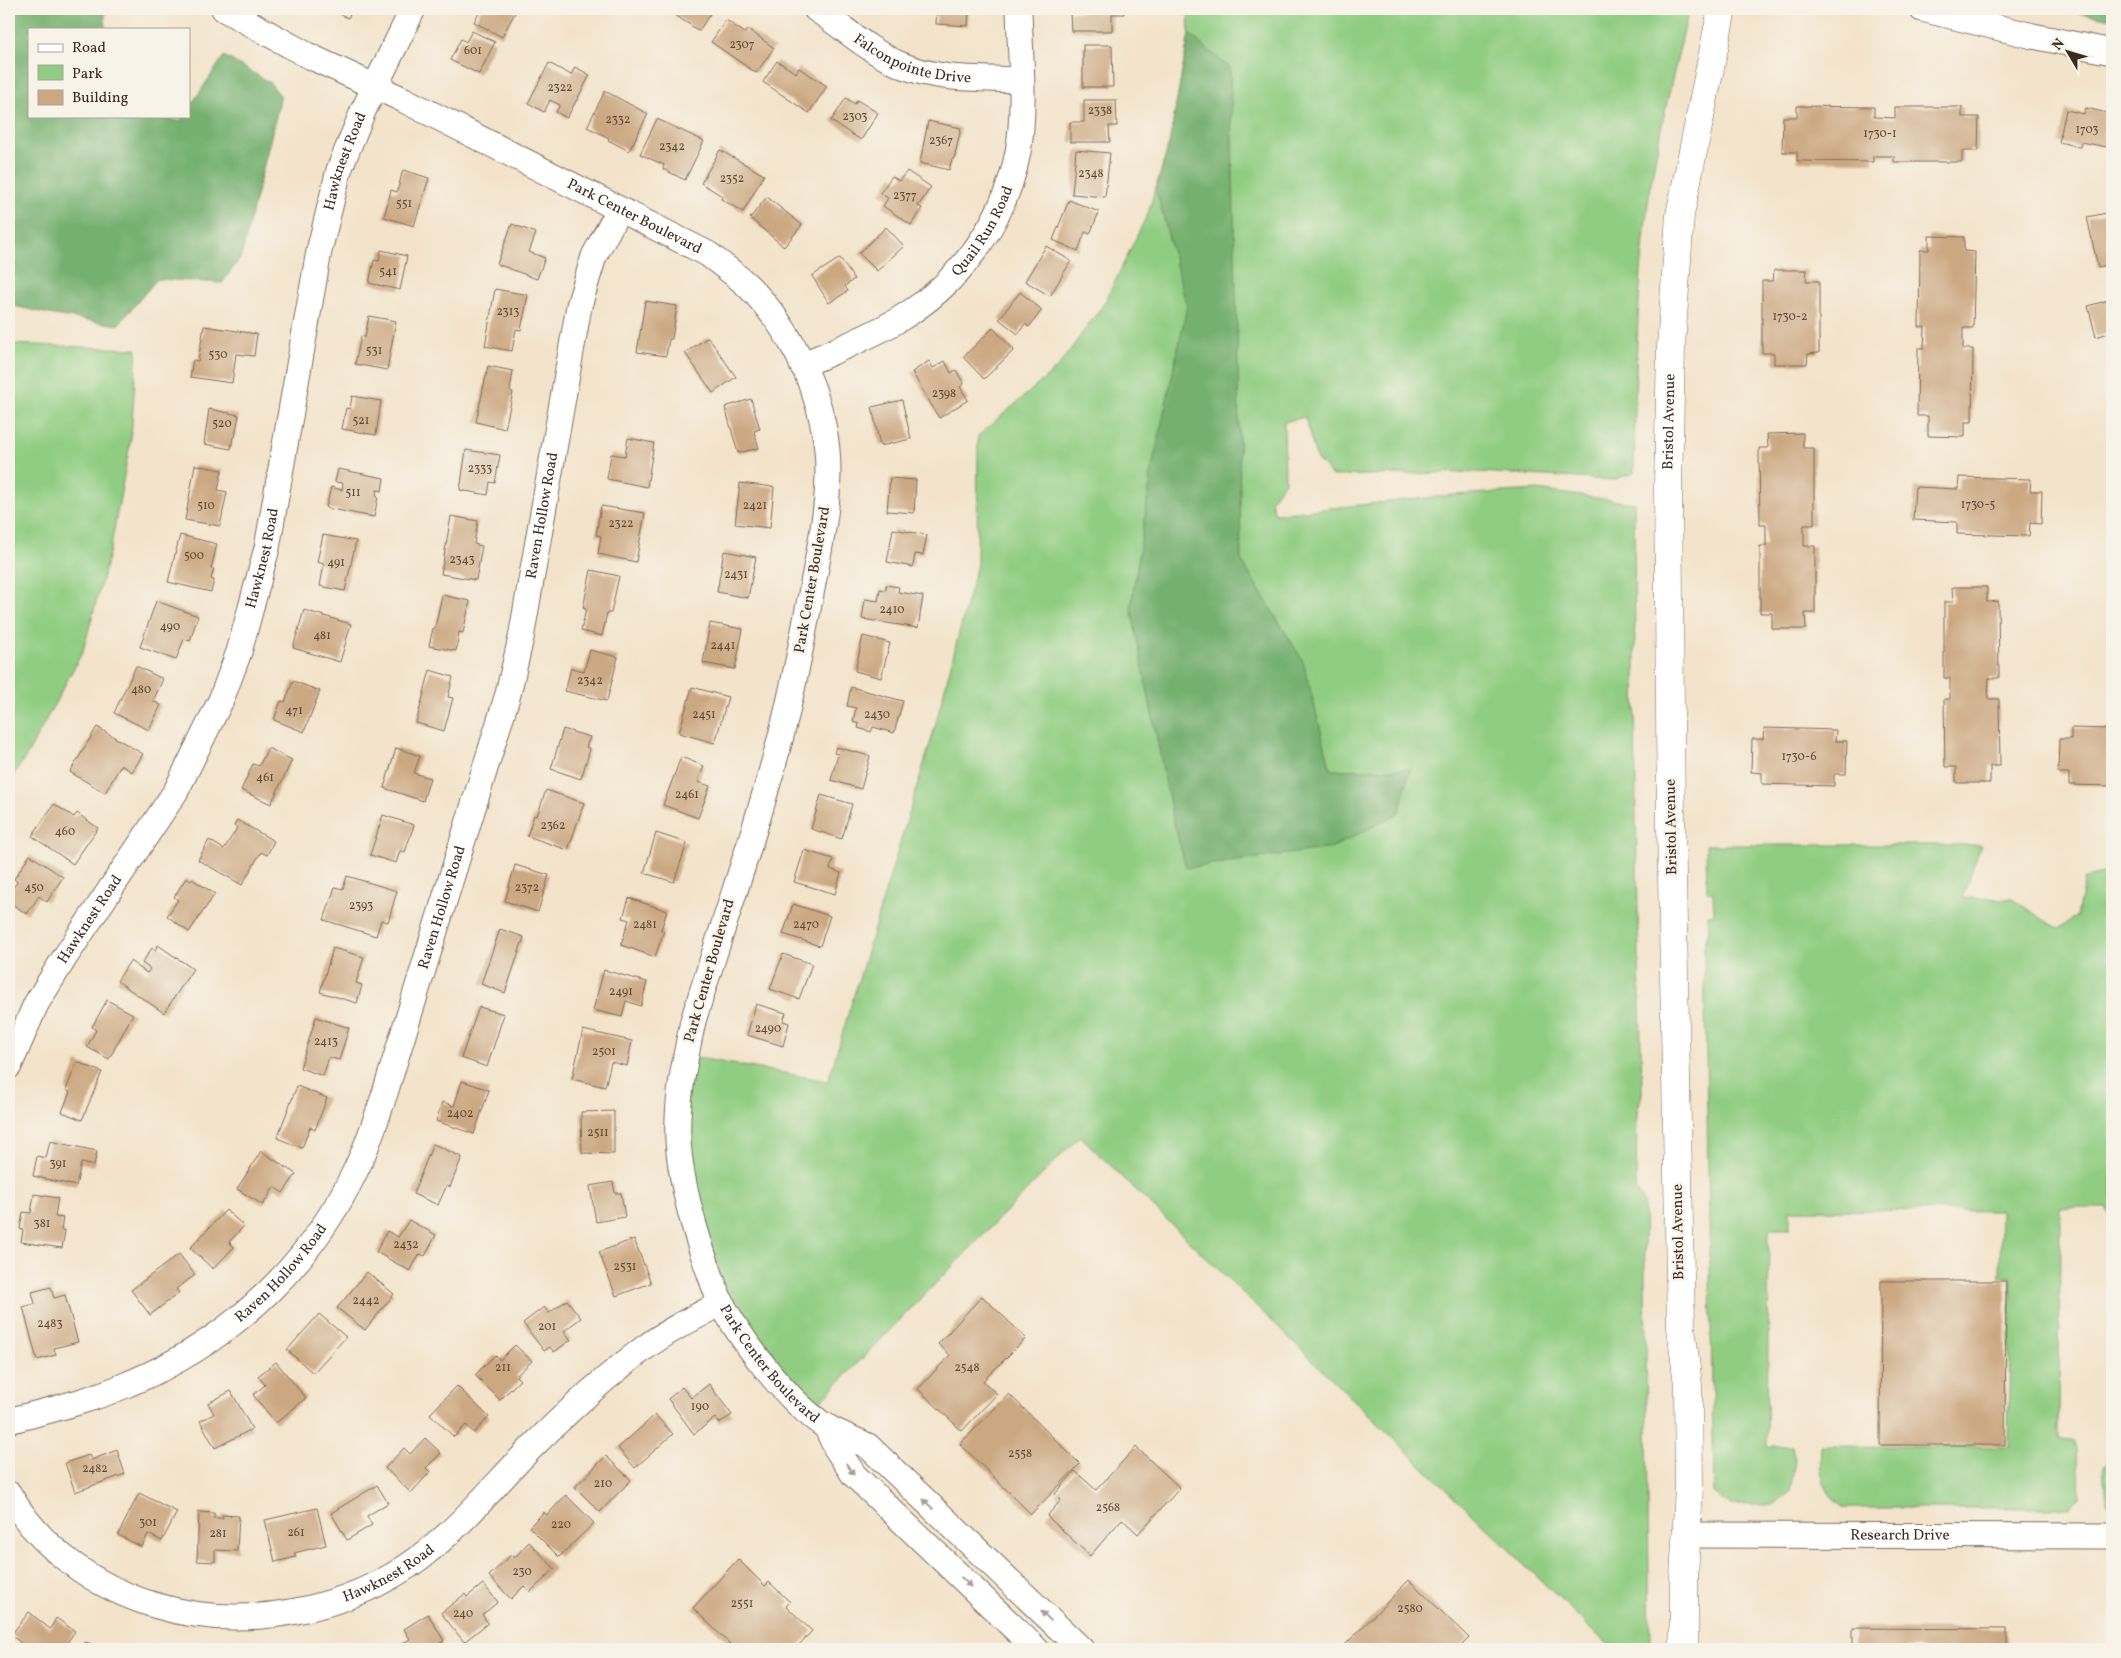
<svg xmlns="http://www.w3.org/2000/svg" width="2121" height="1658" font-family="Vollkorn,serif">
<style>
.green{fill:#90cd82;stroke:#667c50}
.forest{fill:#74b070;stroke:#586d47}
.building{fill:#cca882}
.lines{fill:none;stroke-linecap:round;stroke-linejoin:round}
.street-casing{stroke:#7b6b5a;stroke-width:27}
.secondary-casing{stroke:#7b6b5a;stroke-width:29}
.street{stroke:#fff;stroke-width:25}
.secondary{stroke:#fff;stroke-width:28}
.oneway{fill:#a79f9a}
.labels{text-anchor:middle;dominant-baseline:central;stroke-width:4.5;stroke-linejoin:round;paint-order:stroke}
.number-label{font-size:12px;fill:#5f4a37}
.street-label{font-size:15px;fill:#3b2a1e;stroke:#f7f3e8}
</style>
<rect width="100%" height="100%" fill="#f7f3e8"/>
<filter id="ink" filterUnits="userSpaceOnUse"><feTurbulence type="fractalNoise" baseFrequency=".02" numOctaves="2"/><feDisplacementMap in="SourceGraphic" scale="10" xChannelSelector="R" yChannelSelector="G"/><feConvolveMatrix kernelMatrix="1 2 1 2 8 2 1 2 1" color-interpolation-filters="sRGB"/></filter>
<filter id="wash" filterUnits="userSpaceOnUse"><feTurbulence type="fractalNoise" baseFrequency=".0096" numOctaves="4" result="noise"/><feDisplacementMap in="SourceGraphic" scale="20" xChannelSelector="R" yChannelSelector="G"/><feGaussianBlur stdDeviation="1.12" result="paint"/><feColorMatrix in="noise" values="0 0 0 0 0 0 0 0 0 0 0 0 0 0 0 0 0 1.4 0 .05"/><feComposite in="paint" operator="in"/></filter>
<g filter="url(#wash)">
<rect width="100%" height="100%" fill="#f3e3ca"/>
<!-- green -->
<path class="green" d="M1188 9H1689C1671 85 1651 161 1644 239 1636 317 1635 395 1634 473L1613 480 1477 472 1332 476 1316 458 1305 417 1284 422 1285 482 1271 500 1275 514 1453 495 1537 490 1634 503 1636 818 1642 1094 1637 1112 1636 1189 1644 1203 1650 1649H1612L1080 1136 809 1413 734 1323 686 1194 687 1056 828 1081 933 734 977 564 978 436 1057 368 1105 302 1148 213 1169 144 1189 34Z
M9 344 137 349 131 438 111 546 83 651 27 755 9 781Z
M1706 845H1981L1962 898 2012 899 2058 929 2077 916 2085 878 2112 872V1221L2106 1208H2060L2059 1439 2073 1440 2077 1449 2079 1496 2069 1508H1844C1821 1492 1819 1473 1821 1446L2008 1447 2011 1277H2000L2001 1211 1790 1210V1229H1769L1767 1446H1792L1795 1460 1790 1492 1774 1505H1731L1722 1500 1714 1492 1704 947 1709 929 1708 915H1714L1713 893 1707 892Z
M2112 1455V1506L2106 1503 2103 1467Z"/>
<!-- forest -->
<path class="forest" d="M9 9H105V29H29V116H149L180 121 183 116H189V108L224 56 269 82 281 96 241 257 222 283 157 279 118 325 54 315 9 305Z
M2080 9H2112V19L2079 13Z
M1189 34 1230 68 1238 365 1241 560 1303 661 1331 770 1410 769 1399 813 1331 848 1186 868 1172 815 1131 607 1152 468 1187 307 1156 189 1169 144Z"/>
<g id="blocks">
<!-- building -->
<path class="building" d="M330 9H353L348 18Z
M481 9H517L502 37 474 22Z
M666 9H713L699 31Z
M937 9H969L968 26 936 24Z
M1085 9H1124V14H1112V31H1071L1070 12H1085Z
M726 20 745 33 748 29 774 48 756 73 711 42Z
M472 31 495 42 479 74 450 60 461 39 466 42Z
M1083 45H1112L1113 87H1083Z
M777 61 796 73 799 68 827 86 809 113 763 82Z
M549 63 571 75 575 67 590 75 567 118 556 112 560 105 550 100 544 112 528 103Z
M605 91 648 114 629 151 608 140 609 138 587 127Z
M846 98 855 104 857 100 878 113 861 140 831 121Z
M1084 100H1116L1117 126H1109L1110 142H1070V122H1084Z
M1797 106 1874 107V117L1895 118V107H1962V117H1979L1978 151H1962V162H1894V156H1873V162L1797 161V152H1782L1783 117H1797Z
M2086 108 2107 113 2106 118 2112 119V148L2081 142 2080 147 2059 142 2066 110 2084 114Z
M657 119 704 141 685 180 663 169 664 165 640 154Z
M928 121 961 128 954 159H952L949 170 920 163Z
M720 150 764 175 743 212 721 199 722 196 701 183Z
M1076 150 1110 153 1105 197 1072 194Z
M403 170 429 178 414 226 384 217 391 190 397 192Z
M907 171 931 187 918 206 922 208 911 225 883 206 888 198 880 193 892 176 899 181Z
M767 197 802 225 784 247 750 218Z
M1069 200 1099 212 1090 234 1085 232 1078 251 1053 240Z
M2112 212V264L2098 267 2087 217Z
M512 224 536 233 529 252 545 258 537 279 497 264Z
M886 227 904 246 877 271 859 253Z
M1929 236 1964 237V251L1975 252 1973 328H1963V349H1973L1972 422H1965V437L1928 436V416H1917L1918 348H1924L1925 327H1919L1920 250H1929Z
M1046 246 1071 261 1050 296 1025 281Z
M381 250 407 256 400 290 369 283 374 260 379 261Z
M840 258 854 279 845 286 848 291 829 303 812 276Z
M1774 270H1807L1806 281H1819V353L1808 354 1807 364H1774V353H1762V281H1773Z
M495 289 528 295 521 330 516 329 512 351 485 346Z
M1020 292 1042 310 1029 327 1025 324 1018 334 999 319Z
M2112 299V332L2096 337 2088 306Z
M645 301 677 306 672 339H669L666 356 637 352Z
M369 316 396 321 387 370 355 364 361 336 365 337Z
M204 326 257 334 254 356 236 354 232 383 190 377 193 360 198 361Z
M993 328 1014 350 984 379 963 357Z
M708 337 736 377 713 393 685 353Z
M929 361 933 368 945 361 951 373 956 370 964 384 960 387 968 400 939 418 912 372Z
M488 366 513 371 510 391 513 392 505 429 476 422Z
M352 396 381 401 376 435 342 429 346 408 350 409Z
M751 399 760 429 754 431 759 448 738 453 725 407Z
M902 400 911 439 880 446 872 407Z
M209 409 239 415 235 437H233L231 449 204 444Z
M1803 433V448H1814V525H1804V546H1815V613H1805L1806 629H1772V613H1760V546H1766V525H1760L1759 448H1768L1767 434Z
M628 438 654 443 647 487 607 479 611 454 625 456Z
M466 450 500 455 495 483 490 482 488 495 460 490Z
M195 465 222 470 218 490 227 492 220 526 185 520Z
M338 469 384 478 382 491 377 490 376 496 378 497 374 517 326 508 331 487 342 490 343 483 335 482Z
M1959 477 2031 479 2030 491H2042L2041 524 2030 523 2029 536 1957 534V522L1913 520 1915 487 1958 489Z
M890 478 916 480 914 513 887 511Z
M740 483 774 487 770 528 735 524Z
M601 506 645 513 636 562 598 554 601 536 596 535Z
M451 516 478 521 474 544 482 546 476 580 441 574Z
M893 529 927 535 923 555 915 554 913 567 887 562Z
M180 535 217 544 211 569H214L211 579 214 580 211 592 168 582Z
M323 535 356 541 345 591 320 586 324 564 317 562Z
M724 551 756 557 748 598 717 592Z
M591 570 619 576 611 613H607L602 636 581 631 586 609 583 608Z
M886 585 899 587 898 592 923 596 918 628 862 619 865 599 878 601 880 589 886 590Z
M1952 587H1987V602L1998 601 1999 678H1989L1988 699H1999L2000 766H1990V783H1956V767H1945L1944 699H1950V678H1944V602H1953Z
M442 595 470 601 463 633 459 632 456 651 429 646 433 628H435Z
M156 601 198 616 190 641 184 639 176 660 140 647Z
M304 610 351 624 340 662 293 648Z
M710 623 743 629 735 669 703 663Z
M863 636 890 643 881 678 855 671Z
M590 650 618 657 607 701 565 691 571 668 584 671Z
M136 666 163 679 153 701 161 705 149 730 114 713Z
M430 670 453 677 448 697 453 698 444 731 416 723Z
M293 681 320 691 304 732 274 720 281 701 285 702Z
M692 687 728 697 715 743 679 733Z
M851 687 903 701 894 733 873 727 871 732 858 728 859 724 853 722 856 708 847 706Z
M97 727 143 754 132 772 121 765 105 793 70 772Z
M1764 728 1836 730 1835 741H1847L1846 774H1834V786L1762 784V773L1751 772 1752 739H1763Z
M2071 728 2112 729V786L2069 785V773H2058L2059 739H2071Z
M563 729 590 737 586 747 590 749 581 779 551 769Z
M836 747 870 756 861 789 831 780 838 754 834 753Z
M268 748 292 760 271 804 241 790 253 764 259 766Z
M396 748 420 756 414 773 430 778 423 801 384 788Z
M681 757 704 766 698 782 710 786 698 818 663 805Z
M546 790 584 803 568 850 527 836 534 815 537 816Z
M821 795 852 804 842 839 811 829Z
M54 804 74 817 77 813 98 828 73 864 32 836Z
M383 815 414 825 405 852 400 851 396 863 370 855Z
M237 820 274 841 267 855 261 852 242 885 198 860 209 840 224 849 237 828 234 826Z
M656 833 687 843 674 882 644 873Z
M804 850 833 859 830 869 841 873 835 894 794 882Z
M30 855 63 877 47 902 39 896 27 914 9 902V894L17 882 14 879Z
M515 865 549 875 538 912 505 901Z
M347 876 397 891 388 922 381 920 376 936 324 920 335 887 343 889Z
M186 878 191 881 192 879 215 894 189 932 167 916 178 900 174 897Z
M629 898 667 911 661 930 664 931 655 957 621 945 629 920 623 918Z
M793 904 830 916 820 946 783 934Z
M500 929 524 937 505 993 481 984Z
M158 945 193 969 164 1013 117 981 130 961 147 973 150 969 142 963 152 948 155 950Z
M333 948 364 957 356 983 362 985 357 1003 320 992Z
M783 954 812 964 799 999 770 989Z
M604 970 647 982 641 1006 626 1001 622 1017 593 1010Z
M107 1000 133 1014 109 1059 87 1047 96 1030 92 1027Z
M756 1004 786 1013 783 1021 789 1023 783 1046 747 1035Z
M479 1007 504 1014 487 1067 461 1058Z
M316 1017 349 1028 339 1060 329 1057 323 1076 300 1068Z
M583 1030 632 1041 627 1066 611 1062 605 1087 572 1079Z
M77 1062 102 1072 82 1120 62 1112 70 1092 66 1090Z
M462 1081 489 1090 474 1134 436 1121 442 1102 454 1106Z
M297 1086 327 1098 315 1130 310 1127 302 1148 277 1138Z
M614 1111V1154L582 1153 581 1112Z
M50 1141 97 1151 94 1166 81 1163 76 1186 33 1176 37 1156 46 1158Z
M433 1144 462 1157 450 1187 447 1185 438 1205 413 1194Z
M261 1151 296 1174 283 1193 274 1187 263 1205 237 1189Z
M613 1182 615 1193H621L625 1217 596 1222 590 1186Z
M34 1194 58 1198 55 1217 63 1218 61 1230 65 1231 62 1248 21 1242 23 1230 20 1229 23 1212 31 1213Z
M226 1210 244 1226 229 1242 234 1247 213 1269 190 1248Z
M409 1220 436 1235 425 1256 420 1254 410 1271 376 1252 387 1231 398 1237Z
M634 1239 651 1283 616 1296 599 1252Z
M179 1254 195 1275 176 1289 179 1293 150 1315 131 1290Z
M367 1272 394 1294 365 1330 337 1308Z
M1881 1281H2006L2005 1445H1880Z
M51 1287 54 1298 65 1295 78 1342 54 1348 56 1355 37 1360 23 1307 35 1304 32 1292Z
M982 1296 1026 1338 983 1381 997 1394 962 1431 918 1389 950 1355 938 1344Z
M567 1300 581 1318 564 1331 571 1340 554 1352 550 1347 544 1351 523 1323 544 1307 549 1313Z
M319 1314 346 1337 313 1373 287 1350Z
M515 1345 532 1361 516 1376 520 1380 500 1400 475 1375 495 1355 500 1360Z
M276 1362 306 1398 276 1423 253 1395 265 1385 258 1376Z
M709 1384 732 1415 719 1423 715 1418 694 1434 668 1399 682 1387 691 1398Z
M457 1386 489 1417 474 1433 466 1425 454 1437 430 1414Z
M231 1391 252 1429 215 1448 200 1421 214 1414 208 1403Z
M1009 1394 1080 1464 1031 1514 960 1444Z
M655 1415 673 1434 635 1468 618 1448Z
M425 1438 441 1453 426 1468 430 1472 411 1493 385 1468 404 1448 410 1454Z
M1136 1447 1180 1488 1138 1534 1122 1519 1090 1556 1047 1516 1061 1500 1055 1494 1075 1471 1096 1490Z
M117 1450 125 1474 75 1492 65 1463 89 1455 91 1460Z
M606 1456 631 1480 600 1512 575 1487Z
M377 1485 388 1503 367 1516 372 1525 347 1540 331 1513Z
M139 1493 177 1512 162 1541 148 1534 142 1547 118 1535Z
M566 1495 594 1523 559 1557 529 1527 544 1512 547 1515Z
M317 1508 326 1545 294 1553 296 1557 275 1562 265 1520Z
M199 1512 214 1513V1518H223L222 1515 239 1516 237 1551 215 1550V1562L197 1561Z
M529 1542 555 1569 530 1592 524 1586 511 1599 489 1576 511 1555 514 1558Z
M738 1559 765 1586 769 1582 790 1602 786 1606 812 1631 795 1649H735L693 1608Z
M1409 1580 1469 1638 1458 1649H1341Z
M483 1584 498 1602 482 1615 488 1623 464 1642 441 1613 465 1594 467 1597Z
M29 1612 50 1629 56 1618 75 1631 63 1649H28L11 1635Z
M428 1614 444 1641 440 1643 444 1649H392L410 1639 404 1629Z
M1853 1628 2007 1629V1649H1853Z
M85 1642 105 1649H82Z"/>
</g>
</g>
<g filter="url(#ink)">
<use href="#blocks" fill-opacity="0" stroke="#7b6b5a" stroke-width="1"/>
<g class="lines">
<!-- street casing -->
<g class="street-casing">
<g id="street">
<path id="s1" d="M224 9 307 55 404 100 708 254C721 264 735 274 747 285 786 323 814 377 824 429 835 484 821 540 811 594 802 640 794 686 782 732 757 829 723 924 693 1021 685 1059 676 1101 678 1141 681 1183 693 1226 707 1266 711 1276 714 1287 719 1298 738 1337 789 1404 827 1427 840 1434 855 1440 868 1446L1081 1649"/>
<path id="s2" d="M816 9C843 27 869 51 899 64 937 81 981 78 1021 80"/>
<path d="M1922 9 2033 36 2112 52"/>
<path id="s3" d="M802 365C834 351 868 338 898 320 959 284 1005 222 1018 152 1026 106 1020 56 1019 9"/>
<path id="s4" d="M9 1066 36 1004 65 957 176 791 221 700 239 652 267 548 319 251 339 170 363 111 413 9"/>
<path id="s5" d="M9 1421C49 1410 90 1401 128 1384 233 1341 318 1259 363 1154 371 1135 378 1114 385 1093L508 694 521 638 579 306 594 256 619 210"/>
<path d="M826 1426 836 1448 854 1475 1036 1649"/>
<path id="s6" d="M9 1494C40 1548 95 1587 154 1605 242 1632 348 1612 422 1556 463 1525 496 1483 532 1447 567 1412 604 1378 643 1349 667 1331 695 1317 722 1303"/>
<path id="s7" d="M1686 1535 2112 1536"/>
</g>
</g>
<!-- secondary casing -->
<g class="secondary-casing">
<g id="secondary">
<path id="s8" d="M1684 1649V1578L1689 1487 1688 1385 1681 1327 1671 824 1668 487 1671 347 1680 215 1722 9"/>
</g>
</g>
<!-- street -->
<use href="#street" class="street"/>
<!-- secondary -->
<use href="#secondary" class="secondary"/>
</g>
<!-- one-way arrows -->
<defs><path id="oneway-solid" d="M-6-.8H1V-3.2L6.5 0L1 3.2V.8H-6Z" transform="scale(1.25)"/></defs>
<g class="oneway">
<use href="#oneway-solid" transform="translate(850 1469) rotate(55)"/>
<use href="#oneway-solid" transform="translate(928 1504) rotate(-136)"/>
<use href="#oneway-solid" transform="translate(966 1582) rotate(44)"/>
<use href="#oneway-solid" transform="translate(1046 1616) rotate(-136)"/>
</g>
</g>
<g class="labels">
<!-- number labels -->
<g class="number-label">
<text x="742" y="45">2307</text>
<text x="473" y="51">601</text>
<text x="560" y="88">2322</text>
<text x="1100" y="111">2338</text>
<text x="855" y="117">2303</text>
<text x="618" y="120">2332</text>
<text x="2087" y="130">1703</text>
<text x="1880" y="134">1730-1</text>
<text x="941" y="141">2367</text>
<text x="672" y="147">2342</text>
<text x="1091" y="174">2348</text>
<text x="732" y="179">2352</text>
<text x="905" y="196">2377</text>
<text x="404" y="204">551</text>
<text x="388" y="272">541</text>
<text x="508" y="312">2313</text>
<text x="1790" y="317">1730-2</text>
<text x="374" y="351">531</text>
<text x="218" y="355">530</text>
<text x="944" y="394">2398</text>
<text x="361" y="421">521</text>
<text x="222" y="424">520</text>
<text x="480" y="469">2333</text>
<text x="353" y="493">511</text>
<text x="1978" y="505">1730-5</text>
<text x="206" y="506">510</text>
<text x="755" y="506">2421</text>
<text x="621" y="524">2322</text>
<text x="194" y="556">500</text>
<text x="462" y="560">2343</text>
<text x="336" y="563">491</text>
<text x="736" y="575">2431</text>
<text x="892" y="610">2410</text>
<text x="170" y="627">490</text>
<text x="322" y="636">481</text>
<text x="723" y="646">2441</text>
<text x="590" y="681">2342</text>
<text x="141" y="690">480</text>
<text x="294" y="711">471</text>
<text x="704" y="715">2451</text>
<text x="877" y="715">2430</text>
<text x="1799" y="757">1730-6</text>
<text x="265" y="778">461</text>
<text x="687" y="795">2461</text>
<text x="553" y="826">2362</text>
<text x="65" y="832">460</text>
<text x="34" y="888">450</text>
<text x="527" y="888">2372</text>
<text x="361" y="906">2393</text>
<text x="645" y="925">2481</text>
<text x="806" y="925">2470</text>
<text x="621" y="992">2491</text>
<text x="768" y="1029">2490</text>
<text x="326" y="1042">2413</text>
<text x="604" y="1052">2501</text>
<text x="460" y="1114">2402</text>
<text x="598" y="1133">2511</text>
<text x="58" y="1164">391</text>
<text x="42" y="1224">381</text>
<text x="406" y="1245">2432</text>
<text x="625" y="1267">2531</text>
<text x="366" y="1301">2442</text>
<text x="50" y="1324">2483</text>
<text x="547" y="1327">201</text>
<text x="503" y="1368">211</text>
<text x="967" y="1368">2548</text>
<text x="700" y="1407">190</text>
<text x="1020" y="1454">2558</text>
<text x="95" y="1469">2482</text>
<text x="603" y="1484">210</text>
<text x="1108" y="1508">2568</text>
<text x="148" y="1523">301</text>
<text x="561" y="1525">220</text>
<text x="296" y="1533">261</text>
<text x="218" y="1534">281</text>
<text x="522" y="1572">230</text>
<text x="742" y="1604">2551</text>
<text x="1410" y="1609">2580</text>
<text x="463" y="1614">240</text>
</g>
<!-- street labels -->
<g class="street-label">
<text stroke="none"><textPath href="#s2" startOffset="111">Falconpointe Drive</textPath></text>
<text stroke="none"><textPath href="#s4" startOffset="978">Hawknest Road</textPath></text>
<text stroke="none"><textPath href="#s1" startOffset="460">Park Center Boulevard</textPath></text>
<text stroke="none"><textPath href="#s3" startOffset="231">Quail Run Road</textPath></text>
<text stroke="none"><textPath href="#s8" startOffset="1228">Bristol Avenue</textPath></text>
<text stroke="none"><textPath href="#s5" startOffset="1126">Raven Hollow Road</textPath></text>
<text stroke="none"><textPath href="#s4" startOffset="572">Hawknest Road</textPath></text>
<text transform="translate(813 580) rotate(-80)">Park Center Boulevard</text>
<text transform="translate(1672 827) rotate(-91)">Bristol Avenue</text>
<text stroke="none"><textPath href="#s5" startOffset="721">Raven Hollow Road</textPath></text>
<text stroke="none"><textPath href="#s4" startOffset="168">Hawknest Road</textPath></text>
<text transform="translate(710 971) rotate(-74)">Park Center Boulevard</text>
<text transform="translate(1679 1232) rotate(-91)">Bristol Avenue</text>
<text stroke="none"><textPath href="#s5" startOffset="316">Raven Hollow Road</textPath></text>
<text stroke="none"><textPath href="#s1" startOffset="1736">Park Center Boulevard</textPath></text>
<text stroke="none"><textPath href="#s7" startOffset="214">Research Drive</textPath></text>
<text stroke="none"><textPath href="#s6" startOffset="431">Hawknest Road</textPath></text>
</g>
</g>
<!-- margin -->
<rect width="2121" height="1658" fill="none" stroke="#f7f3e8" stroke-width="30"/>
<!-- legend -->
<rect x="28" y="28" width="162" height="90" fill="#f7f3e8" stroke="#aca397"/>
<rect x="38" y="44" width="25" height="8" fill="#ffffff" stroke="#aca397"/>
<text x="72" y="52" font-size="15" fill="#3b2a1e">Road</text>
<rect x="38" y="65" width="25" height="15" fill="#90cd82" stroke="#aca397"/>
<text x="72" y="78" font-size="15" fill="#3b2a1e">Park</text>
<rect x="38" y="90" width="25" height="15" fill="#cca882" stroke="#aca397"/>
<text x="72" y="102" font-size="15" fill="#3b2a1e">Building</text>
<!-- north arrow -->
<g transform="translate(2068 52) rotate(308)" stroke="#f7f3e8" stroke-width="4" paint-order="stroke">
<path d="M0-4L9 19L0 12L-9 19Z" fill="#3b2a1e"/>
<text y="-8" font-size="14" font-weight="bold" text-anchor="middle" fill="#3b2a1e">N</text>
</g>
</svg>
